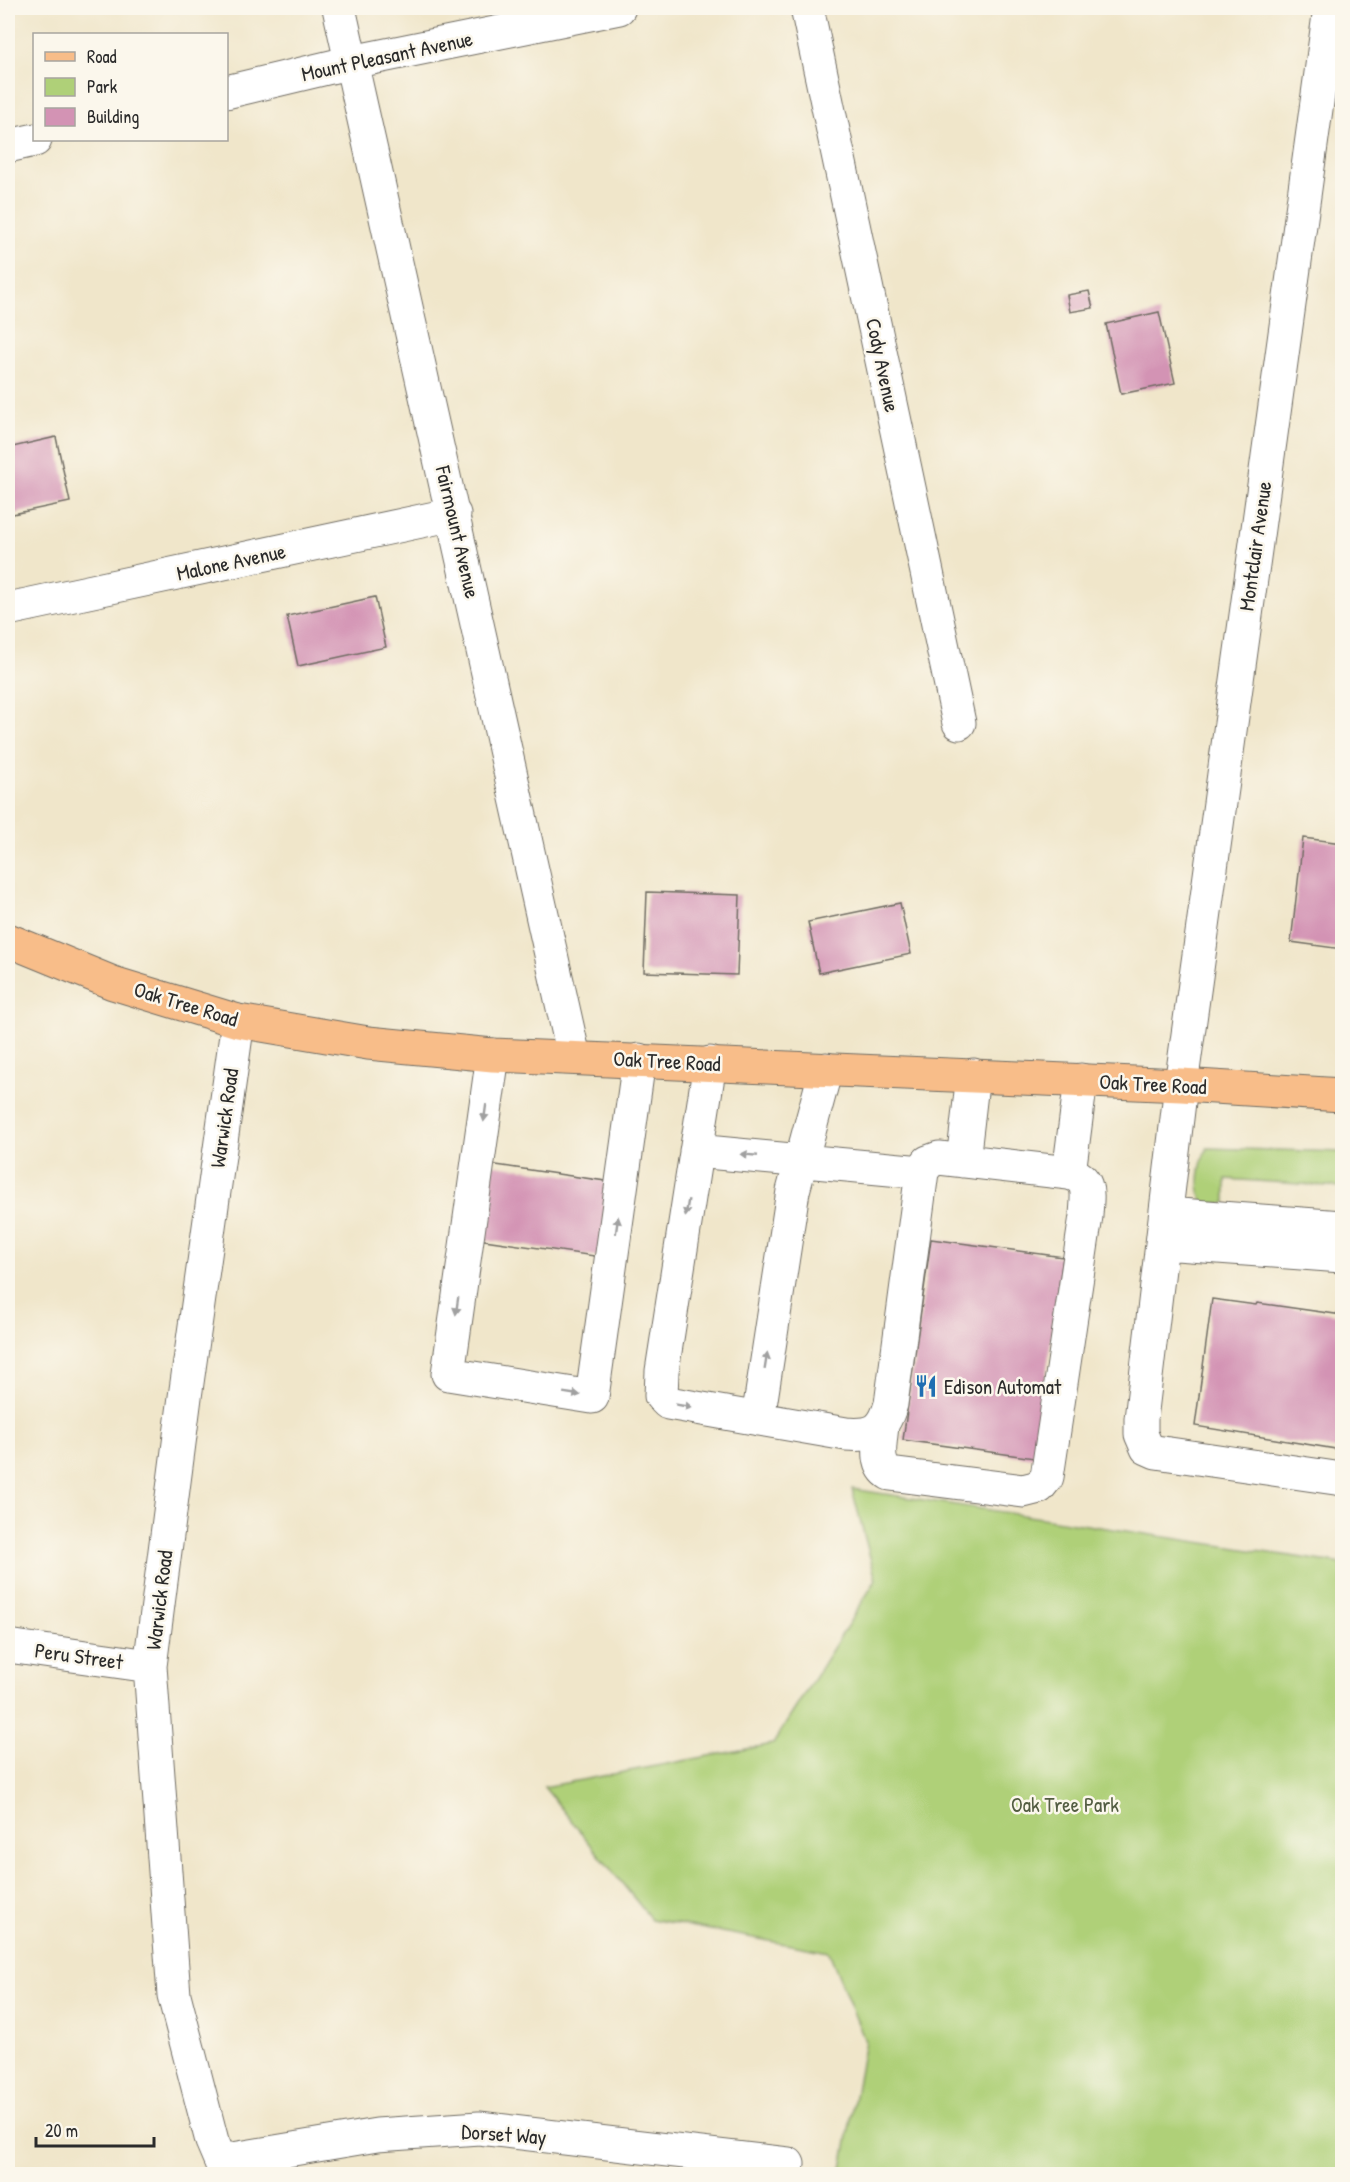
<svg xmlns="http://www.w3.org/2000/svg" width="1350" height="2182" font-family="'Patrick Hand',sans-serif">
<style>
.green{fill:#afd078;stroke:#6d7e52;stroke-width:1.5}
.building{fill:#d393b4}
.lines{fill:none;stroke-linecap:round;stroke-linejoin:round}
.minor-casing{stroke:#706c63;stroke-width:35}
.major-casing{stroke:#706c63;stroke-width:35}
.minor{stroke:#fff;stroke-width:33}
.major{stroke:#f8bd89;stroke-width:33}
.oneway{fill:#a0a0a0}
.labels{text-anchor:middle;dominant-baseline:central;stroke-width:5;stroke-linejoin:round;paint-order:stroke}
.street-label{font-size:21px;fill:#2b2b2b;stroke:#fbf7ec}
.poi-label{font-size:21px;fill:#2b2b2b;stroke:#fbf7ec;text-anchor:start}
.park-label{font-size:21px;fill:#535d42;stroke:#fbf7ec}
</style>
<rect width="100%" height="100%" fill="#fbf7ec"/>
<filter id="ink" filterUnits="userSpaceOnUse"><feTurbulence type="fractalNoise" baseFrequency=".0167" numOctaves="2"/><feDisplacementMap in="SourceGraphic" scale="12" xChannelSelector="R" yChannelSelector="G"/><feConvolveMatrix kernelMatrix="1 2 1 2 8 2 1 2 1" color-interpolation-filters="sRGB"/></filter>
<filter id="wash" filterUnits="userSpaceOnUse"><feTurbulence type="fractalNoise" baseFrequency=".008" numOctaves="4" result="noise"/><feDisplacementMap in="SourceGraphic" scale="24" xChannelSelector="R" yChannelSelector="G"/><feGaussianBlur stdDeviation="1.35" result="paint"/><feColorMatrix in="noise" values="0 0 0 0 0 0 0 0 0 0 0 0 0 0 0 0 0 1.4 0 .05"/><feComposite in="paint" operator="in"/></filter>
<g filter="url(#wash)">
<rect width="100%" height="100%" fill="#f0e6ca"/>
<!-- green -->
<path class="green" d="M1207 1148 1342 1152V1187L1226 1179V1203L1203 1204C1196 1187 1199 1164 1207 1148Z
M852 1489 1342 1564V2174H841L865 2041 829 1952 651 1919 544 1787 773 1744 876 1580Z"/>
<g id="blocks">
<!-- building -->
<path class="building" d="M1089 291 1093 308 1070 312 1067 295Z
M1159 312 1175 383 1121 394 1106 324Z
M56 437 70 502 8 515V448Z
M375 597 386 647 298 666 287 616Z
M1303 838 1342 843V949L1291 942Z
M647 892 740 895 737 975 644 972Z
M900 903 911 954 819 973 808 922Z
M482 1163 612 1182 601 1257 471 1238Z
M931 1239 1063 1257 1034 1458 903 1440Z
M1212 1299 1256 1305 1257 1303 1342 1315V1450L1195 1426Z"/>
</g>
</g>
<g filter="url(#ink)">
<use href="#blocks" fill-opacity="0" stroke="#706c63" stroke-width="1.5"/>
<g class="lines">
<!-- minor casing -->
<g class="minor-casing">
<path id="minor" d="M339 8 574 1057
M807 8 959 723
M1330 8 1181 1085 1141 1419V1434L1147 1448 1156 1452 1342 1479
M226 92 352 62 619 8
M8 146 35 140
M8 609 454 514
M493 1055 448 1374 592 1397 639 1060
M710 1063 662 1371 661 1396 668 1403 846 1434C874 1436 883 1431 891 1404L922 1172 928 1162 939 1158 1069 1173C1092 1179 1087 1195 1086 1216L1047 1477 1039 1487 1023 1491 890 1474C874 1465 881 1441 882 1425
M696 1151 922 1172
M963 1161 973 1075
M1069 1173 1081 1080
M1166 1214 1342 1227
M1163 1243 1342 1256
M758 1419 793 1191 826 1069
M8 1646 150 1666
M221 2161 377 2135 479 2128 788 2164
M226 2174 212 2141 174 1995 150 1666 185 1397 238 1021"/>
</g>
<!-- major casing -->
<g class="major-casing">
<path id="major" d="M8 940 113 983 238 1021 368 1043 493 1055 1181 1085 1342 1095"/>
</g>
<!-- minor -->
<use href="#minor" class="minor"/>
<!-- major -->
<use href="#major" class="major"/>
</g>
<!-- one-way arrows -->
<defs><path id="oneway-solid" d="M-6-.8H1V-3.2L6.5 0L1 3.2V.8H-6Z" transform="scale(1.5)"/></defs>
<g class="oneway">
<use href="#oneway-solid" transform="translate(485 1113) rotate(98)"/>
<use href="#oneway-solid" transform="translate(749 1155) rotate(-175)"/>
<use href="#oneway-solid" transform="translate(687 1208) rotate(99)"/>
<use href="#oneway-solid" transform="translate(617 1225) rotate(-82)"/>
<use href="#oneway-solid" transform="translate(457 1306) rotate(98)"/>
<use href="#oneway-solid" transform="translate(766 1361) rotate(-81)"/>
<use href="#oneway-solid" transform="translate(572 1394) rotate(9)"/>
<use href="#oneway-solid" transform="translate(684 1406) rotate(10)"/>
</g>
</g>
<!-- icons -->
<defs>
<g id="restaurant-bare" transform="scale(1.8)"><path d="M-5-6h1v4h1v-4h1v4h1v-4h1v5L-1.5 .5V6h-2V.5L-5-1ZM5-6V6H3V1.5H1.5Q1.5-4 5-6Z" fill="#1f6fb2" stroke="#fbf7ec" stroke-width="2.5" paint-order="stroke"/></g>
</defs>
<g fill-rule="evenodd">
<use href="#restaurant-bare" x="926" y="1386"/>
</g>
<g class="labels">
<!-- street labels -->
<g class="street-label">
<text transform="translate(387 56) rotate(-12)">Mount Pleasant Avenue</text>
<text transform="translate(883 365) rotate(78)">Cody Avenue</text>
<text transform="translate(458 532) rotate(77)">Fairmount Avenue</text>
<text transform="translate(1255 546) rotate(-82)">Montclair Avenue</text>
<text transform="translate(231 562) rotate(-12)">Malone Avenue</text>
<text transform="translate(186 1004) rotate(17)">Oak Tree Road</text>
<text transform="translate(667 1061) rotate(3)">Oak Tree Road</text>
<text transform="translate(1153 1084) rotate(3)">Oak Tree Road</text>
<text transform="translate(224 1118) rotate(-82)">Warwick Road</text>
<text transform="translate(159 1600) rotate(-83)">Warwick Road</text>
<text transform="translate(79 1656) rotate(8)">Peru Street</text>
<text transform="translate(504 2134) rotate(4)">Dorset Way</text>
</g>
<!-- poi labels -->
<g class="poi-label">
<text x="944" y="1386">Edison Automat</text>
</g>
<!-- park labels -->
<g class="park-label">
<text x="1065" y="1804">Oak Tree Park</text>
</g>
</g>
<!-- margin -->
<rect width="1350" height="2182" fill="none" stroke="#fbf7ec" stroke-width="30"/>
<!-- legend -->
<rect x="33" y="33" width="195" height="108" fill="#fbf7ec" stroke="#a8a59f" stroke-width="1.5"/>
<rect x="45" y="52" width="30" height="9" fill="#f8bd89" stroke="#a8a59f" stroke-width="1.5"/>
<text x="87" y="63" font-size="18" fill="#2b2b2b">Road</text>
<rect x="45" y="78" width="30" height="18" fill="#afd078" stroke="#a8a59f" stroke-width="1.5"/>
<text x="87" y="93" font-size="18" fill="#2b2b2b">Park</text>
<rect x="45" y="108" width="30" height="18" fill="#d393b4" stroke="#a8a59f" stroke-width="1.5"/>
<text x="87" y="123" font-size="18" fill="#2b2b2b">Building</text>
<!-- scale -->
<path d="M36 2137v9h118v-9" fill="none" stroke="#2b2b2b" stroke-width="3"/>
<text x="45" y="2137" font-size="18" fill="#2b2b2b" stroke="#fbf7ec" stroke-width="4.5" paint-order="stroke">20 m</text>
</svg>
